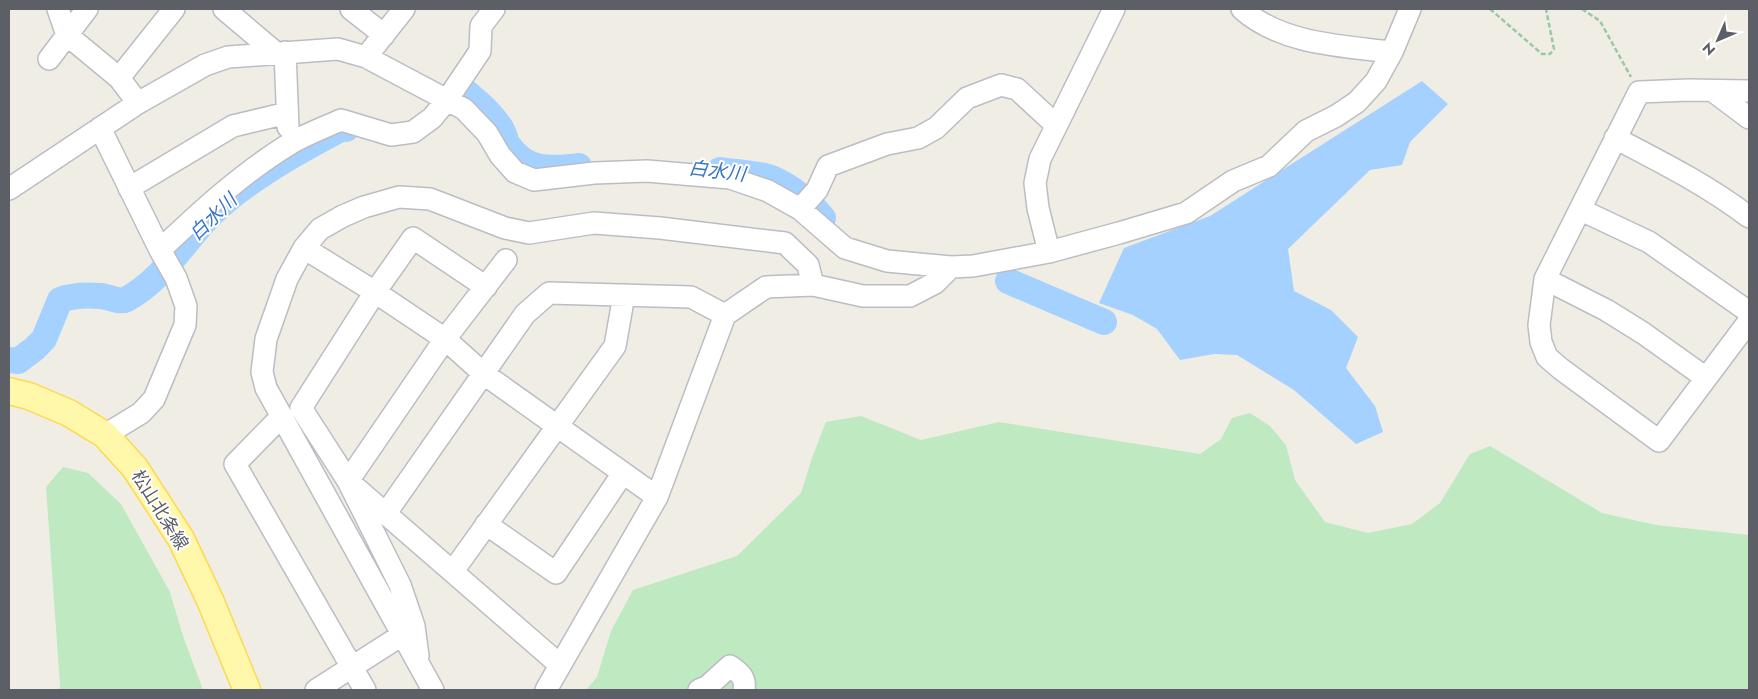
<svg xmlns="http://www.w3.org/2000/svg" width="1758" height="699" font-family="Jost,'Noto Sans JP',sans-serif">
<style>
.green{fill:#bee9c1}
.water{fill:#a4d1ff}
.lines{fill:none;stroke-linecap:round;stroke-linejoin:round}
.river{stroke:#a4d1ff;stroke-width:26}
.minor-casing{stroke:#bbbdc4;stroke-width:24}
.major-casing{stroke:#fed84e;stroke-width:29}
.path{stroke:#95c9a8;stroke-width:2.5;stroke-dasharray:5 2.5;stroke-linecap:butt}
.minor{stroke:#fff;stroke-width:21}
.major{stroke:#fff7a9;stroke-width:26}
.labels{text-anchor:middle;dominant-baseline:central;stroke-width:4;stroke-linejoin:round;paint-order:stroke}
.street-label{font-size:18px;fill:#5c5f66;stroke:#fff}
.water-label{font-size:19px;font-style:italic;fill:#3974c5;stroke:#fff}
</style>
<rect width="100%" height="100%" fill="#f0eee4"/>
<!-- green -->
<path class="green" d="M1250 413 1270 426 1286 445 1295 480 1325 522 1368 533 1412 524 1440 503 1470 454 1490 446 1602 513 1656 525 1749 535V690H586L597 677 611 631 633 590 737 556 801 493 812 458 826 422 861 416 921 440 999 422 1200 454 1221 439 1232 418Z
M63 467 88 473 121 504 170 592 183 636 203 690H59L60 685 46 487Z"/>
<!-- water -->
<path class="water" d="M1422 81 1448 104 1410 142 1402 165 1370 170 1288 249 1294 291 1331 310 1358 337 1346 368 1375 406 1383 432 1356 444 1294 390 1237 355 1214 354 1180 360 1157 329 1133 315 1099 303 1124 248 1210 216Z"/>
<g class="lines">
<!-- river -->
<path class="river" d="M462 98 466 92C479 103 492 114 501 128 505 134 505 141 509 146 527 172 551 169 579 166
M720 170C734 172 758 173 771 178 791 186 810 202 823 218
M1008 281 1104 322
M9 360 18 361 34 349 44 339 60 300C72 295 88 295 101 296 110 297 119 303 127 299 161 280 180 248 205 221 239 184 297 152 341 129H346"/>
<!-- minor casing -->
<g class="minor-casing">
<path id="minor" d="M58 9 67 35 119 78 138 103
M224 9 276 53
M351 9 384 35
M1242 9C1281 44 1342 46 1392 52
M285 52 288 127
M366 57 404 9
M49 59 87 9
M119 78 174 9
M1713 91 1749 118
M1749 91 1689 90 1639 92 1545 279 1539 325 1541 342 1547 357 1561 369 1659 441 1749 321
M100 128 160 250 176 278 186 306 185 325 154 399 141 413 105 435
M1615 138C1661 162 1707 185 1749 217
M129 188 233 126 287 113
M9 189 138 103 205 65 228 57 338 49 366 57 464 109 487 133 500 155 515 172 534 180 594 173 647 171 730 178 768 191 800 209 845 248 887 261 951 267 973 266 1049 252 1119 233 1186 213 1233 181 1269 166 1306 131 1336 116 1357 102 1376 81 1392 52 1410 9
M800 209 817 190 828 166 887 144 918 138 936 128 967 98 1001 85 1017 89 1056 125
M1581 210 1649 242 1749 312
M304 248 375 292 445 339 484 374 657 497
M160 250C200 212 241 174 288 145 304 135 323 128 341 120L391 135 413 132 432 118 447 100 480 51 481 26 494 9
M1049 252 1038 208 1035 183 1040 159 1114 9
M506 260 445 339 348 481 560 665
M1545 279 1606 310 1643 333 1706 378
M282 416 235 464 365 690
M386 513 525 314 549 293 691 297 725 315
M486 524 556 573 623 473
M453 571 615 346 624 295
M418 656 414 626 400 585 348 481 301 408 375 292 413 238 486 287
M316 690 402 635
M433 690 266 388 262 372 266 339 287 279 304 248 320 229 343 216 364 207 399 197 430 199 505 228 529 233 594 223 660 228 785 243 808 265 813 285
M546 690 657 497 725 315 766 287 813 285 863 296H910L935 283 951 267
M699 690 708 686 730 666C740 673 746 677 744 690"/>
</g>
<!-- major casing -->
<g class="major-casing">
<path id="major" d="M9 391 29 396 69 413 105 435 135 468 181 539 210 600 247 690"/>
</g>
<!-- path -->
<path class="path" d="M1490 9 1542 54H1550L1554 49 1546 9
M1582 9 1600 21 1631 77"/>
<!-- minor -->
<use href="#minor" class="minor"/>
<!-- major -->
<use href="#major" class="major"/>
</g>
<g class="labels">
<!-- street labels -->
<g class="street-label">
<text transform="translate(160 510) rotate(58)">松山北条線</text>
</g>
<!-- water labels -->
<g class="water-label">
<text transform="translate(717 171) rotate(7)">白水川</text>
<text transform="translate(213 217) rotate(-44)">白水川</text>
</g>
</g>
<!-- border -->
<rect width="1758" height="699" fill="none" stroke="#5c5f66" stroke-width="20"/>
<!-- north arrow -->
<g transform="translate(1718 40) rotate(225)" stroke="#ffffff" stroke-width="4" paint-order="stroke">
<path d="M0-4L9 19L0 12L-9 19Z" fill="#5c5f66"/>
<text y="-8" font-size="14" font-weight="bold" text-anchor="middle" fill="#5c5f66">N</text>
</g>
</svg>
